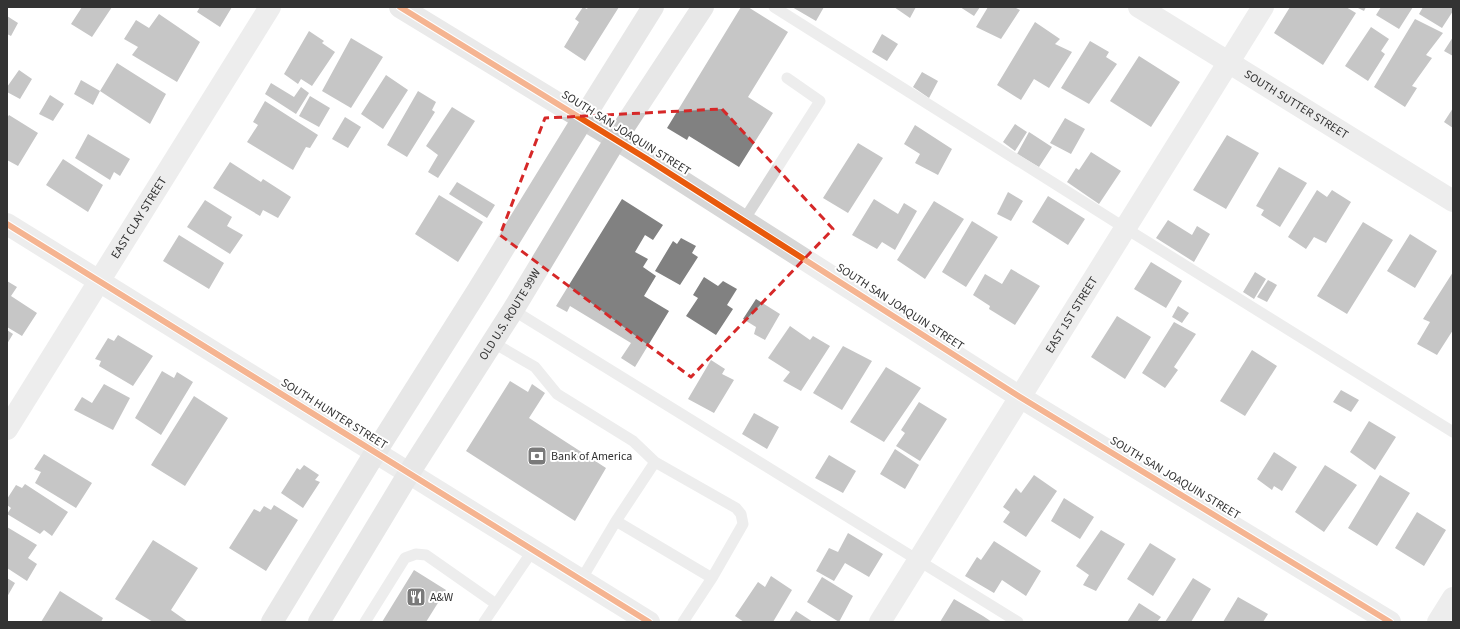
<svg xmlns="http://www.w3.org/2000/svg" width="1460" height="629" font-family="'Source Sans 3',sans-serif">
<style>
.building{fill:#818181}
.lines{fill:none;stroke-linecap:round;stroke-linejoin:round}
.lane{stroke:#d7d7d7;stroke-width:11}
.street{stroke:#d7d7d7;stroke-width:22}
.secondary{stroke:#d0d0d0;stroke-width:22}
.primary{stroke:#cacaca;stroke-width:22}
.cycleway-casing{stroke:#fff;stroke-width:8}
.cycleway{stroke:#e8590c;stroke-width:6}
.marked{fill:none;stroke:#d62828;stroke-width:3;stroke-dasharray:8 5;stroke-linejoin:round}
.labels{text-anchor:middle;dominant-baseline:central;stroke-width:4;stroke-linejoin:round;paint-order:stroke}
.street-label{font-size:12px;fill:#333;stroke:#fff}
.poi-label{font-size:12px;fill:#333;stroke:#fff;text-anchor:start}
</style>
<rect width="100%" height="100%" fill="#fff"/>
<!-- building -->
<path class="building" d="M82 7H112L92 37 71 24Z
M200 7H232L220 27 197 12Z
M583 7 587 9 588 7H619L585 61 564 47 579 22 575 19Z
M741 7H748L788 32 748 97 773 113 739 167 689 136 687 140 667 128Z
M792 7H824L816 21Z
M894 7H916L910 18Z
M960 7H980L974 16Z
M988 7H1014L1020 10 1001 39 976 27Z
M1290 7H1346L1356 13 1323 65 1274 33Z
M1356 7H1366L1364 11Z
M1381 7H1413L1399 29 1376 15Z
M1423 7H1453V11L1442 28 1419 14Z
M159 14 200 42 177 82 132 55 138 47 124 39 136 20 149 28Z
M7 16 18 23 11 36 7 34Z
M1415 19 1443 33 1426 55 1432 58 1412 86 1417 88 1405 107 1374 87Z
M1035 22 1060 39 1055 44 1072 52 1049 88 1034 79 1021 100 997 85Z
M1371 27 1389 39 1381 51 1385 54 1368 81 1345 66Z
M309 31 324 41 322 43 335 52 312 86 301 79 298 84 284 74Z
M882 34 898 44 887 61 872 52Z
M1453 37V56L1444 51Z
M351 38 383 57 351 108 322 91Z
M1090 41 1109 52 1106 57 1117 64 1089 104 1061 88Z
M1139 56 1180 82 1151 127 1110 101Z
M117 63 166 94 150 124 100 91Z
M19 70 32 79 20 99 7 92V87Z
M922 72 938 81 929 98 913 87Z
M386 75 408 90 383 129 361 114Z
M81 80 100 91 93 105 74 94Z
M271 83 294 97 301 87 309 93 296 114 265 94Z
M418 91 436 102 432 110 435 112 407 157 387 145Z
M50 95 64 104 53 121 39 114Z
M310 96 330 108 319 127 299 116Z
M265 101 318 135 310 148 306 147 293 170 247 142 258 125 253 122Z
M452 107 475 121 438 178 428 172 438 155 426 146Z
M1453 108V128L1444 122Z
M9 115 38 133 18 166 7 160V118Z
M345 117 361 127 348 148 332 139Z
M1065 118 1085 129 1071 154 1050 143Z
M1015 124 1027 132 1015 151 1003 142Z
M915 125 952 149 938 175 915 163 920 154 904 144Z
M1029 132 1052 147 1039 167 1017 154Z
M88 134 130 159 120 176 114 172 110 180 75 158Z
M1227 135 1259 153 1226 209 1193 190Z
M858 143 883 158 848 213 823 198Z
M1091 152 1121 171 1099 204 1067 182 1076 168 1079 170Z
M63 159 103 185 88 212 46 185Z
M230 162 261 182 263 179 291 197 278 218 263 210 260 216 213 188Z
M1279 167 1307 183 1280 227 1261 215 1264 210 1256 206Z
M457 182 495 205 487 218 449 194Z
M1317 190 1327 197 1332 190 1351 202 1326 243 1314 237 1306 249 1288 237Z
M1008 192 1023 201 1011 221 997 214Z
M439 195 483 222 458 262 415 234Z
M1048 196 1085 219 1068 245 1032 222Z
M622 199 663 225 653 240 645 235 635 252 648 259 643 267 656 276 644 296 669 311 635 367 621 358 631 343 570 306 567 312 556 306Z
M874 199 898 214 904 203 917 211 895 250 882 242 877 249 852 235Z
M205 200 232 217 227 226 243 235 230 254 187 227Z
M934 201 964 219 925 279 897 260Z
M1168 220 1192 235 1197 226 1210 234 1194 262 1156 238Z
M972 221 998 237 966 287 942 272Z
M1363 222 1393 240 1347 314 1317 296Z
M1410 234 1437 251 1415 288 1387 271Z
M179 235 224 263 209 289 163 261Z
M681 238 696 246 692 253 698 257 680 285 655 271 673 241 677 244Z
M1151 262 1182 281 1166 308 1134 289Z
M1011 269 1040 286 1015 325 989 309 990 306 973 295 985 274 1002 284Z
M1255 272 1266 279 1254 299 1243 292Z
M1453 272V330L1437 355 1417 344 1430 322 1423 319Z
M704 277 718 286 723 281 737 289 727 305 733 309 716 335 686 316 698 298 693 295Z
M1268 280 1277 285 1267 302 1257 297Z
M7 281 17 287 11 296 37 313 22 336 7 327Z
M756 299 780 314 765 340 754 334 756 327 743 319Z
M1178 306 1189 313 1182 323 1172 317Z
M1117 316 1151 337 1125 379 1091 357Z
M1174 322 1196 334 1174 367 1178 370 1165 388 1142 373Z
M790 326 810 340 813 336 830 346 801 391 783 381 790 372 768 358Z
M7 330 13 334 7 344Z
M118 335 153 356 133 386 99 366 101 361 95 359 108 338 114 341Z
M843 346 872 361 842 410 813 393Z
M1252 350 1277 366 1245 416 1220 401Z
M711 360 725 369 722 374 734 380 714 413 688 399Z
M886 367 921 388 884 442 850 422Z
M162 371 174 378 177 372 193 382 161 435 135 418Z
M510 381 528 392 532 384 545 393 529 418 606 468 575 521 466 451Z
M104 384 130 398 113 430 74 410 82 397 92 403Z
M1341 390 1359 400 1351 412 1333 402Z
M194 396 228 418 185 486 151 465Z
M919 402 947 419 920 461 896 446 905 433 901 430Z
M754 413 779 427 767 449 742 434Z
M1369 421 1396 437 1375 470 1350 452Z
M895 449 919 465 905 489 880 474Z
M1274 452 1297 467 1282 491 1274 486 1272 490 1257 479Z
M44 454 92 483 76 508 35 483 41 472 34 469Z
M829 455 856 471 843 493 815 478Z
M304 465 319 475 315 480 320 482 303 508 281 493 297 468 300 470Z
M1325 465 1357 485 1324 532 1295 512Z
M1034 475 1057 491 1026 537 1003 522 1010 512 1003 507 1016 488 1021 493Z
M1380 475 1410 493 1377 546 1348 528Z
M25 484 68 512 52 536 44 530 40 534 7 514 11 508 7 505V499L16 485 22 488Z
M1064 498 1094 517 1080 539 1051 521Z
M274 505 298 520 266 571 229 548 254 509 260 512 264 506 271 510Z
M1417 512 1446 530 1424 566 1395 548Z
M7 527 37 545 28 558 37 564 27 581 7 568Z
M1101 530 1125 544 1096 591 1083 585 1089 575 1076 566Z
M848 533 883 554 869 577 845 563 834 581 816 571 829 548 838 552Z
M153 540 198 568 171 610 188 622H153L115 599Z
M994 541 1041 571 1026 596 1002 580 994 593 965 576 977 557 981 560Z
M1150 543 1176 559 1153 596 1127 579Z
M414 570 446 590 426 622H382Z
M771 576 792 590 773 622H744L735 616 758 582 765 587Z
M822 577 853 596 839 622 807 602Z
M7 578 15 583 7 597Z
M1193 578 1211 589 1191 622H1165Z
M60 591 103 618 101 622H41Z
M1238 597 1268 614 1263 622H1223Z
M954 599 983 616 992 622H940Z
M1139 603 1161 617 1157 622H1127Z
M796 611 813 622H789Z"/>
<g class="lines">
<!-- lane -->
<path class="lane" d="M774 7 1125 228 1453 432
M744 220 820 101 787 78
M513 310 1018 622
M492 342 535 367 557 394 633 441 655 462 736 508 741 514 743 524 712 578 683 622
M616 521 655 462
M581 580 616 521 712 578
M365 622 405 558 416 554 426 555 496 604
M484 622 533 550"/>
<!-- street -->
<g class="street">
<path id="s1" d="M1139 7 1453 201"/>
<path d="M616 139 1020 397 1390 622"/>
<path d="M7 224 649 622"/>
<path id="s2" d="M7 429 270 7"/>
<path id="s3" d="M880 622 1263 7"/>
<path d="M1438 622 1453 598"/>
</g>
<!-- secondary -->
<path class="secondary" d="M400 7 616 139"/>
<!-- primary -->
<g class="primary">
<path d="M272 622 375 453 478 290 583 119 653 7"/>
<path id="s4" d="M319 622 409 473 513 310 616 139 703 7"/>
</g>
<!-- cycleway casing -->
<g class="cycleway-casing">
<path id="cycleway" d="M400 7 647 159 1020 397 1390 622
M7 224 649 622"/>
</g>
<!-- cycleway -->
<use href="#cycleway" class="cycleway"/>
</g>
<!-- marked area -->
<path d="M0 0H1460V629H0ZM722 109 833 229 691 377 500 235 545 118Z" fill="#fff" fill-opacity=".55" fill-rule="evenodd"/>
<path class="marked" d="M722 109 833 229 691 377 500 235 545 118Z"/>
<!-- icons -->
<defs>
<g id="bank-square" transform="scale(1)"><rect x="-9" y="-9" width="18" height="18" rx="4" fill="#7a7a7a" stroke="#fff"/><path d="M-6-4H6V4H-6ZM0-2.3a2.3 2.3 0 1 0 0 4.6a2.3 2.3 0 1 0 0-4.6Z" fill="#fff"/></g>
<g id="restaurant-square" transform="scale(1)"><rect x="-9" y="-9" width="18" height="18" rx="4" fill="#7a7a7a" stroke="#fff"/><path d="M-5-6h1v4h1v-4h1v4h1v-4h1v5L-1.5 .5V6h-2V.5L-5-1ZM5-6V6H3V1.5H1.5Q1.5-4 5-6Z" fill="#fff"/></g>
</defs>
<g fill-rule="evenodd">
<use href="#bank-square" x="537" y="456"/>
<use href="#restaurant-square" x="416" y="597"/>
</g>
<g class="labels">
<!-- street labels -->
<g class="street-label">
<text stroke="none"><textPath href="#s1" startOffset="185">SOUTH SUTTER STREET</textPath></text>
<text transform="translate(626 133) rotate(32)">SOUTH SAN JOAQUIN STREET</text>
<text stroke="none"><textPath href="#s2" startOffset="249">EAST CLAY STREET</textPath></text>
<text transform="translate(900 307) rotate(33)">SOUTH SAN JOAQUIN STREET</text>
<text stroke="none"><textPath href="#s4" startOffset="362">OLD U.S. ROUTE 99W</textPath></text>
<text stroke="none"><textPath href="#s3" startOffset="362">EAST 1ST STREET</textPath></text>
<text transform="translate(334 414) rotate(32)">SOUTH HUNTER STREET</text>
<text transform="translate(1175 478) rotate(31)">SOUTH SAN JOAQUIN STREET</text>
</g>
<!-- poi labels -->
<g class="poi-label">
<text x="551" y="456">Bank of America</text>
<text x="430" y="597">A&amp;W</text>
</g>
</g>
<!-- border -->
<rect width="1460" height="629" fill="none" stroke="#333333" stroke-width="16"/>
</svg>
